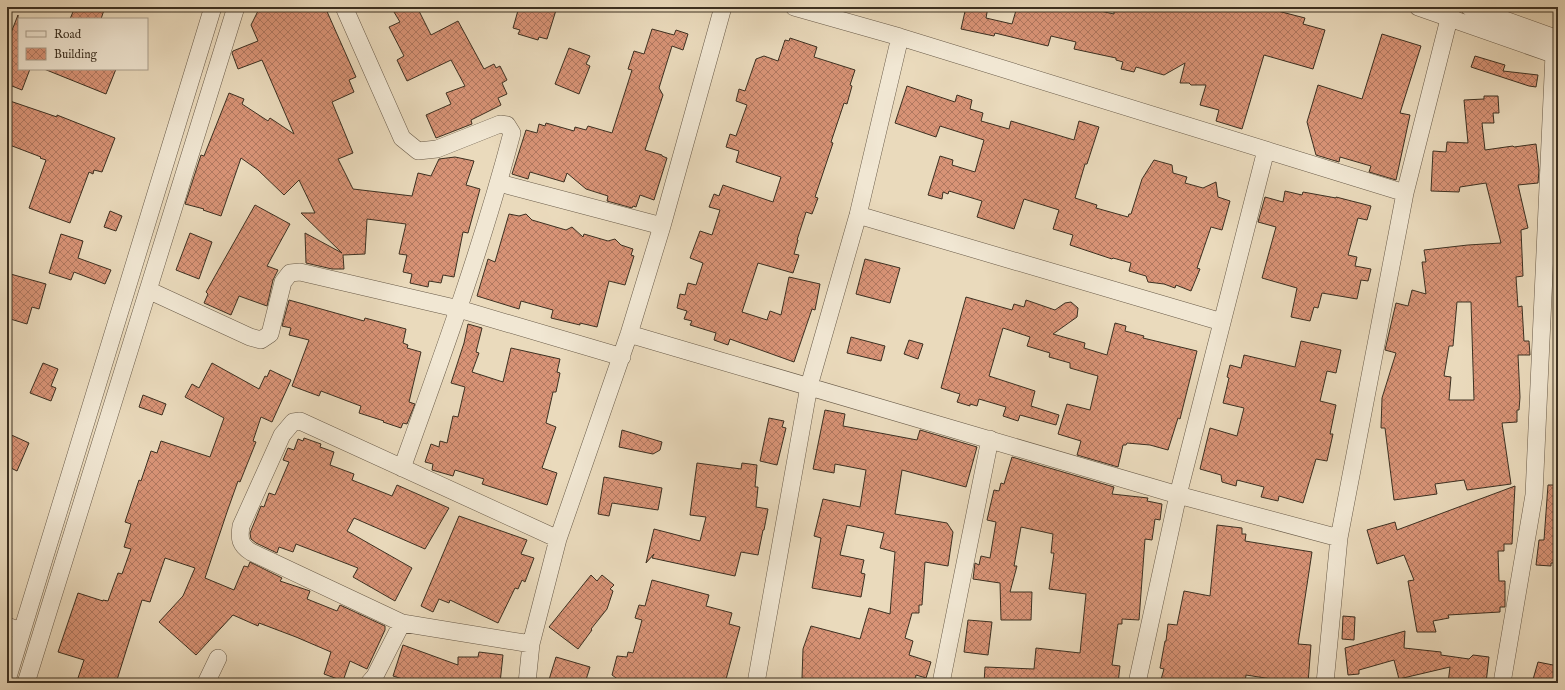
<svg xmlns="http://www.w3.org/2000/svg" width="1565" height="690" font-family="'IM FELL English',serif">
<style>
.building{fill:url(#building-cross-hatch);stroke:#3c3021;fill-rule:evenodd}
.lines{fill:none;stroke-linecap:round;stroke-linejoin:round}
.minor-casing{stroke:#685a48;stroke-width:18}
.minor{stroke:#f1e7d3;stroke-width:17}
</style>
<defs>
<pattern id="building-cross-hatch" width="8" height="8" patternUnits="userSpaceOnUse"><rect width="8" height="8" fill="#d89376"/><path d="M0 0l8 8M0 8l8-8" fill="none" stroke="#b07860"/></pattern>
</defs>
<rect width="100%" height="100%" fill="#eadabc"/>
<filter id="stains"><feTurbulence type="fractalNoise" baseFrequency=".005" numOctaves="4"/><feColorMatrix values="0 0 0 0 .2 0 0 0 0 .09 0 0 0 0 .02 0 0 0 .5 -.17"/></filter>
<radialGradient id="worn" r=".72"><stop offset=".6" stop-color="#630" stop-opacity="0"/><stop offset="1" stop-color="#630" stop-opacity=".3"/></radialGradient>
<!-- building -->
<path class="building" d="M75 7H105L101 19H70Z
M260 7H325L356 77 349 80 354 92 332 102 353 153 338 159 353 189 412 196 418 173 431 176 439 159 455 157 474 161 466 185 480 189 468 233 463 232 454 277 443 275 441 283 429 281 428 287 410 283 412 274 403 272 407 255 399 254 406 224 367 219 365 254 343 255 344 269H332L306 263 305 233 342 253 301 213H315L299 180 284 195 258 170 241 158 221 216 203 210 204 209 185 204 201 155 204 156 229 93 244 99 242 104 268 121 270 118 294 134 262 60 238 69 232 53 233 51 258 41 251 25Z
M391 7H417L431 35 458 21 484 69 494 64 496 68 500 66 507 80 502 83 507 94 498 98 501 105 471 120 472 124 436 138 426 115 451 104 446 93 465 86 451 60 407 81 397 60 404 56 389 27 400 22Z
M519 7H557L547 39 539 37 538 40 518 34 520 30 513 28Z
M966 7H988L986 18 1012 24 1017 7H1082L1114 14V7H1220L1231 11 1232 7H1262L1305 18 1303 24 1325 30 1313 69 1264 55 1242 129 1216 121 1219 110 1200 105 1206 85H1191L1189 83H1180L1185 63 1164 75 1136 67 1134 72 1121 69 1123 62 1116 60V58L1074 49 1076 42 1051 36 1048 46 995 33 994 36 961 29Z
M18 15 19 69H30L22 90 7 84V43Z
M652 29 674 35 676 30 688 34 683 50 672 46 659 88 663 95 645 150 662 155V156L667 158 654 200 640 195 636 207 633 206 632 208 607 201 608 196 586 189 567 173 564 182 530 172 528 179 512 174 526 130 537 133 539 124 545 126 546 123 574 131 575 127 586 130 588 126 612 133 632 70 628 69 634 51 644 54Z
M1382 34 1421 46 1400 113 1410 115 1396 180 1369 172 1371 166 1340 157 1339 162 1316 155 1307 122 1318 85 1362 99Z
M790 38 817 47 814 57 855 70 850 85 852 86 847 104 844 103 831 142 833 143 815 197 818 198 812 214 806 212 797 240H798L794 254 799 255 793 273 758 263 742 312 767 320 770 311 781 315 789 277 820 284 815 310 812 309 794 362 730 339 728 345 714 340 716 333 690 325 692 321 684 319 687 311 677 308 680 294 685 295 688 283 696 285 703 263 690 258 700 231 712 235 720 210 709 207 714 194 719 196 723 185 773 202 781 177 736 162 739 151 726 147 730 134 736 136 747 105 736 101 739 89 745 91 756 59 764 56 778 61 785 40 789 41Z
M569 48 590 56 586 64 590 66 579 94 555 84Z
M1475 56 1505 65 1503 71 1538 75 1536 87 1529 86 1471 67Z
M44 69H116L106 94Z
M907 86 955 102 957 95 972 100 970 109 983 113 981 121 1009 129 1011 121 1074 140 1079 121 1099 127 1087 164H1085L1075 198 1097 205 1096 208 1128 217 1129 214H1131L1142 179 1154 160 1172 165 1173 173 1187 177 1185 183 1203 188 1216 182 1218 197 1230 201 1222 230 1211 227 1197 268 1200 269 1191 291 1176 285 1175 288 1164 284 1148 282 1146 276 1129 271 1131 263 1113 258 1112 259 1070 245 1073 235 1053 229 1059 210 1024 199 1014 229 977 217 982 201 949 191 948 194 943 192 942 199 928 195 940 156 953 160 952 165 975 172 984 140 940 126 936 137 895 123Z
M1484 96H1498L1499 113H1493L1494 123H1482L1485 150 1513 146 1514 147 1536 144 1539 170 1538 183 1518 185 1528 228 1521 230 1523 276 1516 277 1518 307 1522 306 1524 341H1529L1530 355H1518L1520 397 1519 410H1517V422L1502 423 1511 484 1467 490 1464 480 1435 484 1437 494 1394 500 1385 428H1381L1382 398 1396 353 1385 350 1396 303 1408 306 1412 290 1426 294 1422 262H1426L1424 250 1468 245 1501 243 1486 183 1460 187 1459 192 1431 191 1433 151 1446 152 1447 142 1468 143 1464 100 1484 99ZM1457 302H1471L1474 400H1449L1451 377 1444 376 1449 346H1453Z
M7 100 57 117V115L115 138 102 172 94 170 93 174 89 172 70 223 29 208 46 160 40 158 41 157 7 144Z
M1285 191 1302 195 1303 192 1336 198V197L1371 206 1367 220 1358 218 1348 255 1357 257 1355 266 1371 269 1368 281 1361 280 1357 299 1322 293 1318 308 1314 307 1310 321 1291 317 1297 288 1262 278 1276 227 1258 222 1260 215 1265 197 1283 202Z
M255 205 290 224 267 266 278 270 273 280 267 306 239 296 231 315 204 303 208 294 206 292Z
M110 211 122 216 116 231 104 227Z
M509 214 519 216 526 214 532 220 566 230 572 227 583 237 584 234 608 241 615 239 621 245 633 249 631 255 634 256 625 285 609 281 597 327 580 323V325L551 318 553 310 521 301 519 309 477 296 488 259 495 262Z
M190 233 212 242 199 279 176 270Z
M61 234 83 241 78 258 111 270 105 284 74 272 71 280 49 273Z
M865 259 900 268 890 303 856 294Z
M7 273 46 284 39 309 32 307 27 324 7 318Z
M966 297 1012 310 1014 304 1024 307 1026 300 1055 310 1065 303 1071 302 1078 308 1077 317 1053 334 1085 343 1084 348 1107 355 1115 323 1126 326 1125 331 1144 336 1143 338 1197 351 1180 419 1178 418 1168 450 1150 445 1127 443 1126 445H1123L1118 467 1077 455 1081 441 1058 434 1067 404 1090 410 1098 376 1070 368V363L1049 357 1050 353 1027 346 1030 337 1003 328 989 376 1035 391 1031 406 1059 415 1056 425 1020 415 1018 421 1003 416 1006 407 979 399 977 406 970 404V406L957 402 960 394 941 388Z
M289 300 364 321 365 318 406 329 403 343 408 345 407 348 421 352 409 402 415 404 407 424 403 423 401 428 383 422 384 421 359 413 361 406 358 405 321 391 319 396 292 386 309 340 289 335 291 328 282 326Z
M468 324 482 328 476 352 479 353 472 372 503 382 511 348 560 359 557 372 560 373 556 392H553L546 423 556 427 542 468 557 473 547 505 482 484 484 479 455 470 453 476 432 470 433 464 425 462 431 444 439 447 440 441 447 443 453 416 458 417 465 387 451 383 464 343Z
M851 337 885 346 881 361 847 353Z
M909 340 923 344 918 359 904 354Z
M1301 341 1341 350 1336 373 1327 371 1320 401 1336 405 1330 434H1333L1327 461 1316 459 1303 503 1279 496 1278 501 1261 497 1264 487 1237 480 1236 486 1222 482 1221 475 1200 469 1210 428 1237 436 1244 408 1223 403 1229 378 1227 377 1230 365 1241 368 1244 355 1295 367Z
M43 363 58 369 51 386 56 388 51 401 30 393Z
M212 363 259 389 265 376 267 377 270 370 291 380 272 422 261 417 253 441 256 442 240 482 238 481 227 512 205 578 234 590 244 566 248 567 250 562 282 578 280 581 310 591 307 599 337 611 340 605 385 626V630L367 669 350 661 343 681 324 674 331 652 296 637 259 623 258 626 233 615 196 655 159 622 183 596 195 568 165 558 150 602 142 600 116 683H93L78 678 84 660 58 652 78 593 103 601V600L108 601 118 573 122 574 131 549 124 547 131 524 125 522 139 480 141 481 151 451 157 453 161 441 210 457 224 418 185 397 192 384 199 388Z
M143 395 166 404 162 415 139 407Z
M825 410 845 414 843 426 917 440 920 430 977 447 966 487 902 470 895 514 947 523 953 532 948 566 925 562 922 605H919V613H912L905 638 913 641 909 655 931 662 926 678 916 675 915 683H822L802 678 803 649 811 626 860 639 869 608 890 614 895 552 880 548 884 533 847 525 840 555 864 560 861 573 865 574 861 597 812 588 821 538 814 536 823 499 860 507 866 470 835 464 834 473 813 469Z
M769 418 784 421 782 427 786 428 777 465 760 461Z
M622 430 662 442 660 450 653 454 619 447Z
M7 433 29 443 17 471 7 466Z
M304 438 321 444 320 447 334 452 330 465 354 474 352 480 392 496 397 485 449 508 425 549 354 518 347 531 412 568 395 601 353 577 358 568 296 544 293 552 279 547 277 553 256 543 251 539 250 533 261 506 264 507 269 493 275 495 289 462 283 460 288 448 294 450 298 439 303 441Z
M1012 457 1114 487 1112 494 1148 498 1147 501 1162 504 1160 520 1155 519 1152 540 1145 539 1139 620 1122 619V624H1118L1112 665 1120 666 1118 683H984L985 667 1034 669 1036 648 1080 653 1086 594 1049 589 1054 553H1051L1053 534 1021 527 1014 566H1017L1010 592H1032L1031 620H1001L1000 583 973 579 975 563 979 565 981 556 990 558 996 522 987 520 994 490 999 491 1001 483 1004 484Z
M697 463 741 469 742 463 757 465 755 487H758L756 507 768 509 764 530H763L758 555 741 552 735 576 652 558 654 554 646 563 654 529 700 541 706 517 690 515Z
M604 477 662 488 658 510 612 503 609 516 598 514Z
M1548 485H1558V563H1551V566L1536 565 1539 540H1544Z
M1515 486 1512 544H1504V551H1498L1499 581H1505V607H1500V612L1448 615 1449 618 1433 621 1436 632H1417L1408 581 1414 580 1404 555 1377 564 1367 530 1395 522 1397 530Z
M459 516 527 540 521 554 534 558 525 582 522 580 518 589 515 588 498 623 450 600 449 603 439 599 433 612 421 606Z
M1217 525 1242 528V534H1246L1245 541 1312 552 1298 644 1311 645 1308 683H1284V681L1246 675 1245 683H1160L1164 669 1160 668 1165 641H1166L1168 624 1177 625 1184 591 1210 596Z
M591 575 597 581 602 575 614 585 610 589 613 591 607 609 591 629 592 630 578 649 549 627Z
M652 580 709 595 706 606 732 613 729 624 740 627 725 683H623L612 675 617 656 627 657 628 652 633 653 642 620 635 618 639 605 645 606Z
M1343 616 1355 617 1354 640 1342 639Z
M968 620 992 622 988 655 964 652Z
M1405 631 1404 648 1441 652V655L1469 659 1473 655 1489 657 1486 683H1448L1450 667 1399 679 1394 660 1359 670V674L1348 675 1345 648Z
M403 645 458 665V657H478L479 652 503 655 500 683H416L393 676Z
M556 657 590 667 585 683H548Z
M1538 662 1558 666V683H1532Z"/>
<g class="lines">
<!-- minor casing -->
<g class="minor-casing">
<path id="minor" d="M344 7 402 138 418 151 437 149 500 124 507 125 512 133C482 247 442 357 402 468
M794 7 900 37 1405 193
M1418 7 1558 56
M1469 7 1558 39
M499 183 662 226
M858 215 1222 322
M148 290 250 337 261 340 270 334 283 282 290 273 300 272 459 309 622 357
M629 334 1178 495 1339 538
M7 626 21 631
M531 644 402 623 251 552C240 545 239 539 241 526L282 435 293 422 300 421 558 539
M7 680 213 7
M26 683 236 7
M206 683 218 658
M369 683 375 676 402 623
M527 683 531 644 558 539 629 334 662 226 723 7
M756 683 809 386 858 215 900 37
M941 683 990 439
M1137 683 1178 495 1266 150
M1325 683 1339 538 1405 193 1452 7
M1502 683 1534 495 1554 54"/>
</g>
<!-- minor -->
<use href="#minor" class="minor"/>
</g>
<!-- margin -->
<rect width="1565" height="690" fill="none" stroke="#eadabc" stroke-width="24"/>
<rect x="8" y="8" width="1549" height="674" fill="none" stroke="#3c3021" stroke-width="2"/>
<rect x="12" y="12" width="1541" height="666" fill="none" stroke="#3c3021"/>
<!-- legend -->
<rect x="18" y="18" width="130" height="52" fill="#f1e7d3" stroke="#a99e8c"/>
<rect x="26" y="31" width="20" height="6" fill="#f1e7d3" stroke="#a99e8c"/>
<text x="54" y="38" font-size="12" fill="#3c3021">Road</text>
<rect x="26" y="48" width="20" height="12" fill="url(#building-cross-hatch)" stroke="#a99e8c"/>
<text x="54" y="58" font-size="12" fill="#3c3021">Building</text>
<rect width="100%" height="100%" filter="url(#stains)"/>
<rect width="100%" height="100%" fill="url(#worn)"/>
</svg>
